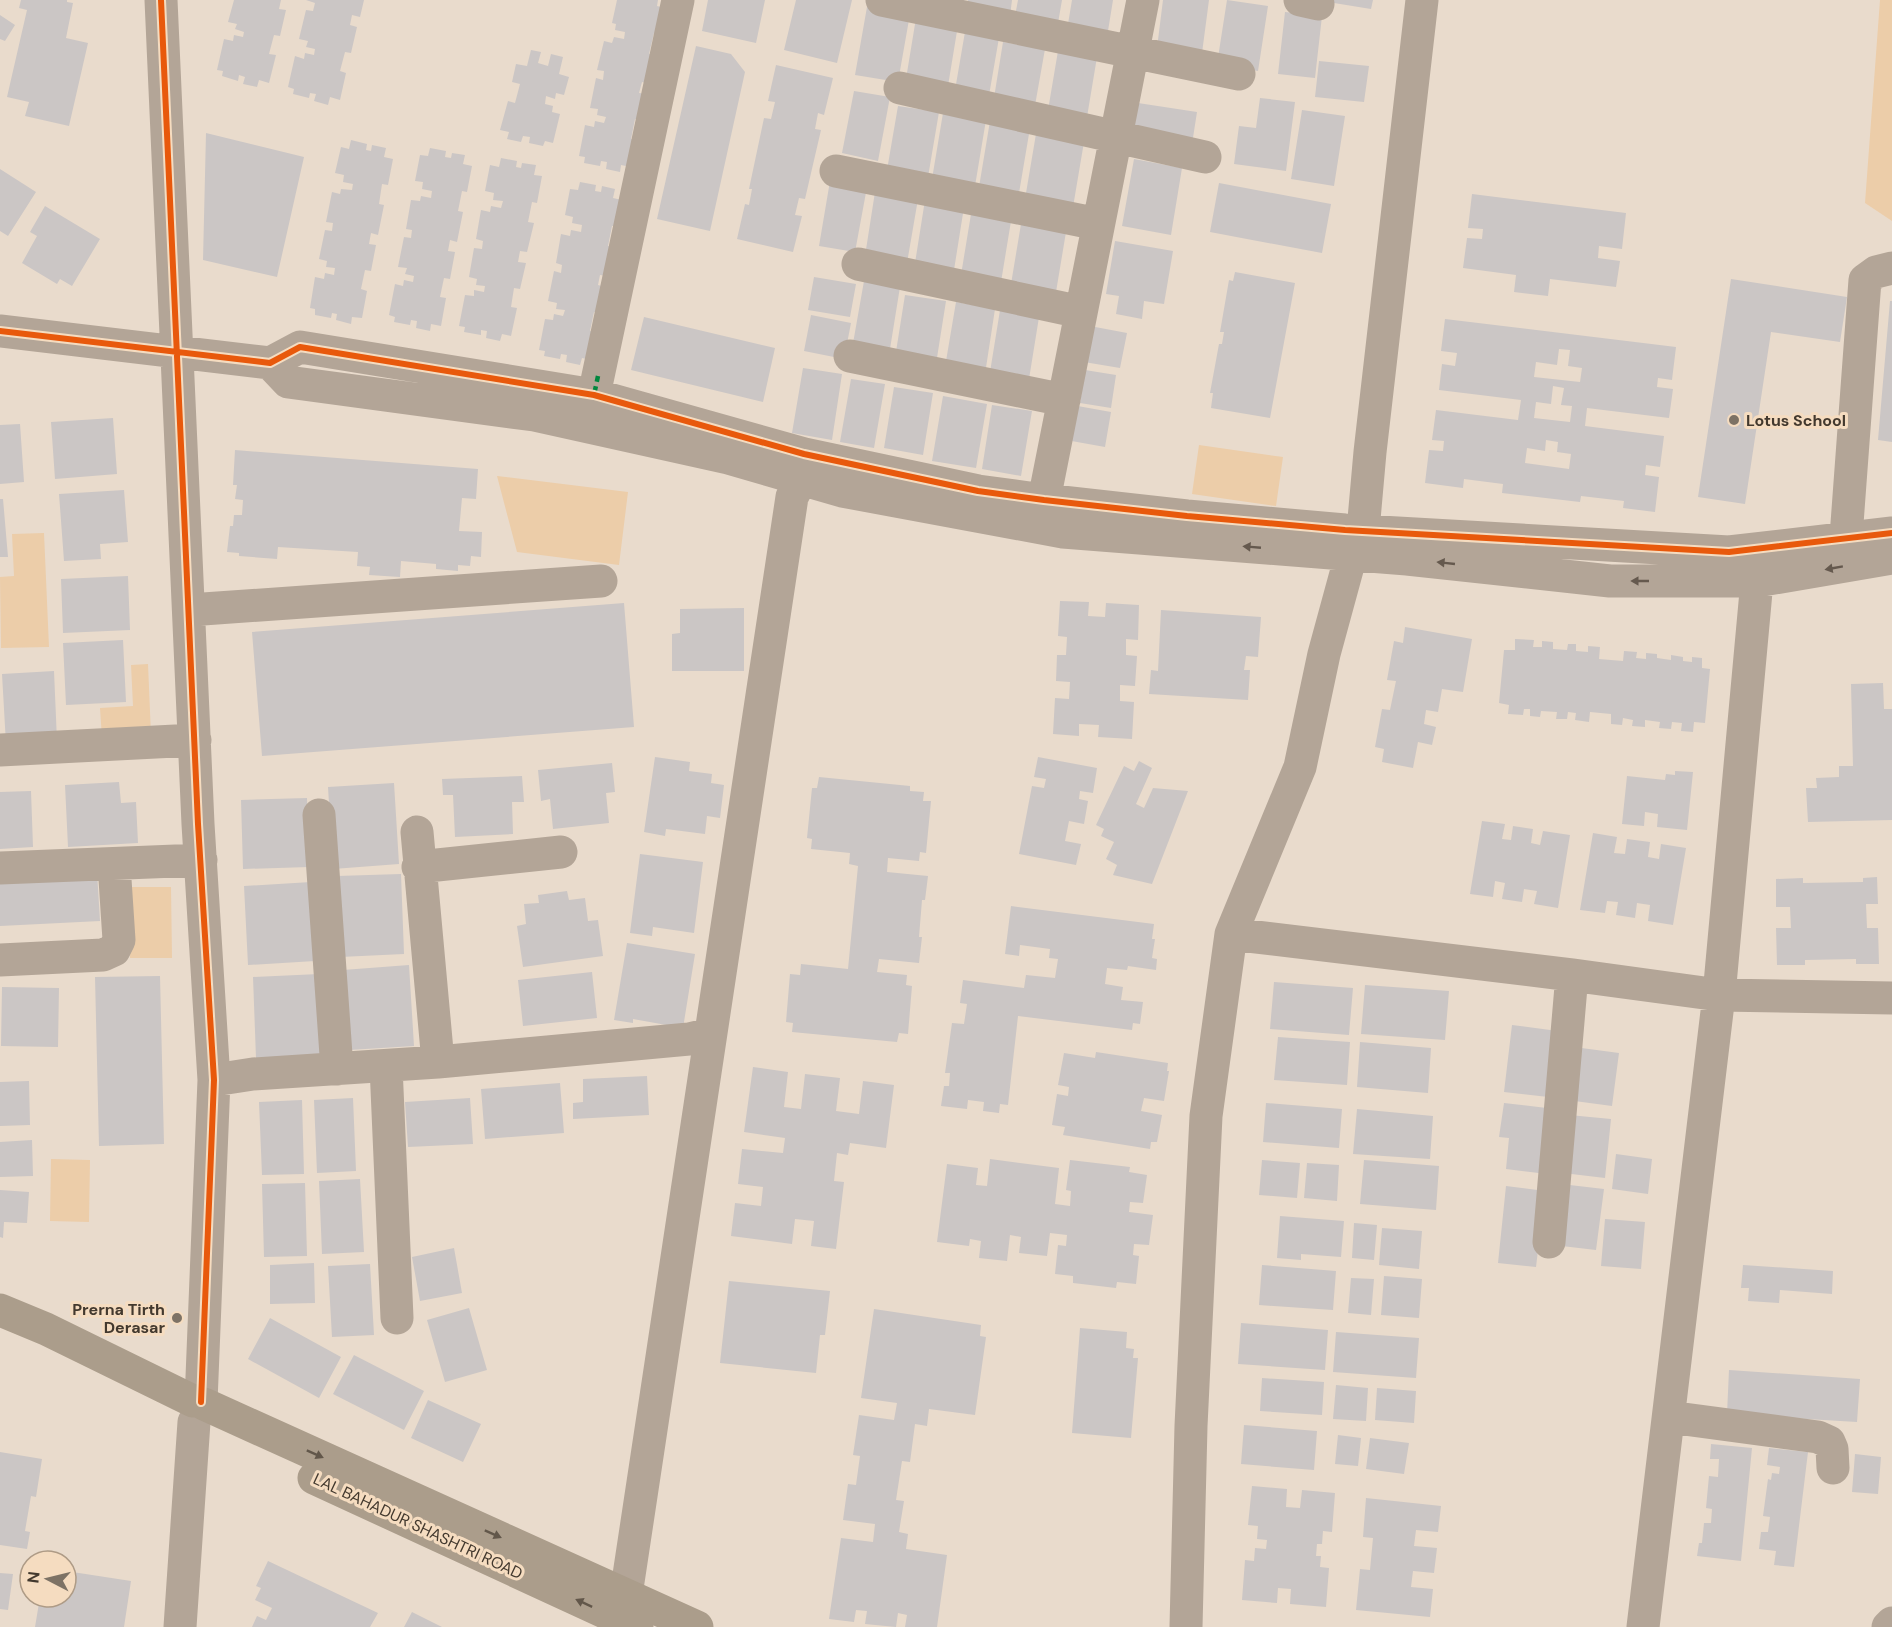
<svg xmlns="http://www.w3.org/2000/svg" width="1892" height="1627" font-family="'DM Sans',sans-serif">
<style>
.green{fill:#eccda9}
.building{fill:#cbc6c5;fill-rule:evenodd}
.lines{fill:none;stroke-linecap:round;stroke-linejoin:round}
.minor{stroke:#b3a597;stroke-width:33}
.major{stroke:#ab9d8b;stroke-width:33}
.quiet{stroke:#00873e;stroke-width:4.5;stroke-dasharray:9 4.5;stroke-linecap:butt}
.cycleway-casing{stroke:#f5dcc0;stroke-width:10}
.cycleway{stroke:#e8590c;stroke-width:6}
.oneway{fill:#65594e}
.oneway2{fill:#62574a}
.poi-dot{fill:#7d7265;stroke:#f5dcc0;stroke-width:2}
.labels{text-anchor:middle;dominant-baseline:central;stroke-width:6;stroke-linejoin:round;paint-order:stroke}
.poi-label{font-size:16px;font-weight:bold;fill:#43392e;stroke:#f5dcc0;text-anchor:start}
.street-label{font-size:16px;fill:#43392e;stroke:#f5dcc0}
</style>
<rect width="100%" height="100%" fill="#e9dbcc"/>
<!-- green -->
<path class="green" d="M1880 0H1892V221L1865 203Z
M1199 445 1283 457 1276 506 1192 494Z
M497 476 628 492 619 565 517 552Z
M44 533 49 647 1 648 0 577 14 576 12 534Z
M148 664 151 735 102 738 100 708 133 706 131 665Z
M130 887H171L172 958H130Z
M51 1159 90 1160 89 1222 50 1221Z"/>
<!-- building -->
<path class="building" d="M21 0H67V2L73 3 66 38 88 43 69 126 25 116 29 102 7 97 27 10 19 8Z
M234 0H281L279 9 286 10 280 36 274 35 269 54 276 55 269 83 259 80 257 87 243 84 245 77 239 75 238 81 222 76 223 71 217 70 224 39 233 41 234 35 243 37 244 32 235 29 237 24 228 22Z
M306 0H364L360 17 352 15 350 25 357 27 351 53 345 52 340 71 346 73 340 100 330 97 328 105 314 101 316 94 310 93 309 98 293 94 294 89 288 87 295 56 304 59 305 53 314 55 315 49 306 47 308 41 299 39 306 10 313 11 315 3Z
M617 0H658L657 6 665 8 660 34 654 33 649 54 655 55 649 84 642 82 639 93 647 94 641 121 635 119 631 139 637 140 631 167 621 165 620 172 606 169 607 162 601 161 600 166 584 163 585 157 579 156 585 125 594 127 595 121 604 123 606 117 597 115 598 109 590 108 596 78 603 80 604 71 597 70 604 41 612 43 614 37 624 39 625 32 615 30 616 24 612 23Z
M708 0H765L756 43 702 31Z
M796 0H852L837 63 784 50Z
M968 0H1012L1010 16 967 9Z
M1018 0H1062L1058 23 1015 16Z
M1072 0H1113L1107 37 1067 30Z
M1163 0H1209L1202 53 1157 48Z
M1227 0 1268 6 1258 71 1217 64Z
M1334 0H1373L1371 9 1334 3Z
M867 7 910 14 898 82 855 75Z
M1285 12 1322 16 1315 78 1278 74Z
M0 15 15 25 5 41 0 39Z
M916 18 958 25 947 92 905 85Z
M966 26 1000 32 988 101 954 96Z
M1003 42 1045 49 1034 111 993 104Z
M696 46 731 54 745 72 710 231 657 219Z
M531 50 541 52 538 63 548 66 551 54 563 57 559 74 569 77 564 95 556 93 555 99 546 96 545 104 553 106 552 112 560 114 553 143 545 141 543 146 529 143 530 137 523 136 521 142 507 139 509 132 500 130 508 101 515 103 520 84 512 82 516 64 527 66Z
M1058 51 1097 57 1086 123 1047 116Z
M1319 61 1369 66 1364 102 1315 97Z
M776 65 833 78 824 115 818 113 815 129 821 130 805 199 799 198 795 215 802 216 793 252 737 239 745 204 749 205 752 189H749L764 118 771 119 775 102 768 101Z
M854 91 890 97 878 161 842 153Z
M1260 98 1295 102 1286 171 1234 164 1239 126 1256 128Z
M1138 103 1197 112 1192 144 1133 135Z
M898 106 939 112 928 177 887 170Z
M1302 110 1345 116 1334 186 1291 179Z
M943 113 986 120 975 186 932 179Z
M990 121 1030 128 1019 193 979 187Z
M1037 128 1085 136 1073 207 1025 199Z
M206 133 304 157 277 277 203 260Z
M351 140 367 144 366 150 371 151 372 145 386 148 384 157 393 159 388 185 382 184 379 204 384 205 378 235 371 233 369 244 376 245 371 271 365 270 361 289 367 291 362 318 352 317 351 324 336 320 337 314 332 313 331 318 315 315V309L310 308 315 277 324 279 325 273 334 275 335 268 326 267 327 261 319 259 325 230 332 231 333 223 326 222 332 192 340 194 341 189 352 190 353 184 343 182 344 175 335 173 341 147 349 149Z
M430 148 446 151 445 157 451 158 452 153 465 155 463 164 472 166 467 192 462 191 458 211 463 212 457 242 450 240 448 251 455 252 450 279 444 278 440 297 446 298 441 326 431 324 430 331 416 328 417 321 411 320 410 325 394 322 395 317 389 315 395 284 403 286 404 280 413 282 414 276 405 274 407 268 398 267 404 237 411 238 412 230 406 229 411 200 420 201 421 196 431 198 432 191 422 189 423 182 415 181 420 155 428 156Z
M501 158 517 161 516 167 521 168 522 163 536 165 534 175 542 176 537 203 532 202 528 222 534 223 527 252 520 251 518 262 526 263 520 289 514 288 511 307 517 308 511 336 502 334 500 341 486 338 487 331 481 330V335L464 332 465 327 459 326 465 295 474 296V290L484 292 485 286 476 285 477 279 469 277 474 248 482 249 483 241 476 239 481 210 490 212 491 206 501 208 503 201 493 200 494 193 485 191 490 165 499 167Z
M1134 159 1182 168 1171 235 1122 226Z
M0 169 36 192 8 236 0 231Z
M830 181 867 187 855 252 819 246Z
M580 182 596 185 595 191 601 192 602 186 615 189 613 198 622 200 617 226H612L608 246 613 247 607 276 600 275 598 285 605 287 600 313 594 312 590 331 597 332 591 360 582 358 580 365 566 362 567 355 561 354 560 359 544 356 545 351 539 350 545 319 553 320 554 314 563 316 565 310 556 309 557 303 548 301 554 271 561 273 562 265 556 263 561 234 570 236 571 230 581 232 582 225 572 223 573 217 565 215 570 189 578 190Z
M1219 183 1331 204 1322 253 1210 232Z
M875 192 918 199 907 263 865 256Z
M1472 194 1626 213 1622 249 1599 246 1598 258 1620 261 1616 287 1550 279 1548 296 1514 292 1516 275 1463 268 1467 238 1482 239 1483 229 1468 228Z
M925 200 964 207 954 270 915 263Z
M45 206 100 239 72 286 60 279 57 284 22 263 37 236 30 232Z
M972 208 1012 215 1001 282 961 275Z
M1022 218 1067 226 1056 292 1011 284Z
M1115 241 1173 251 1164 304 1144 301 1142 319 1116 314 1119 296 1106 294Z
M1235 272 1295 283 1270 418 1211 408 1213 393H1210L1219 344H1222L1224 332H1220L1229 280 1233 281Z
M814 277 856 284 850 317 808 310Z
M1731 279 1847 297 1840 342 1771 332 1745 504 1698 497Z
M864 281 900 287 889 355 852 349Z
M905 295 946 301 936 364 895 358Z
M1890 301H1892V442L1878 440Z
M956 302 995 309 985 374 945 367Z
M1001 304 1040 311 1029 379 990 372Z
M811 315 851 323 844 359 804 351Z
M644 317 775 348 763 402 631 370Z
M1445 319 1676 347 1672 380 1658 378 1657 387 1673 389 1669 418 1587 408 1585 426 1664 436 1660 467 1646 465 1645 475 1659 477 1655 512 1623 508 1624 501 1581 496 1580 502 1502 493 1503 484 1464 479 1463 488 1425 483 1429 450 1443 451 1444 441 1432 440 1436 410 1518 420 1521 400 1439 390 1442 364 1455 366 1457 353 1441 351ZM1559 349 1570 350 1568 366 1582 368 1580 382 1534 377 1536 362 1557 365ZM1553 386 1564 388 1561 405 1572 406 1570 422 1534 418 1536 402 1551 404ZM1546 440 1558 442 1557 452 1571 454 1569 469 1525 463 1527 448 1545 451Z
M1090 326 1127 333 1120 368 1084 362Z
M803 368 842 374 832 440 792 433Z
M1085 370 1116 375 1111 408 1080 403Z
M851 379 885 384 874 448 840 442Z
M894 387 933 393 923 455 884 448Z
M943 396 987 404 976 468 932 461Z
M992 405 1032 411 1021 476 982 469Z
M1072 405 1111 412 1105 447 1066 440Z
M113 418 117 474 55 479 51 422Z
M20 424 24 482 0 484V425Z
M235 450 478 469 476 499 462 498 459 531 482 532 481 557 471 556 470 566 458 565V571L436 569V564L401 561 400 577 369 575 370 567 357 566 358 552 278 547 277 559 239 556V553L227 552 230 526H233L234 515H242L243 500 235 499 237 485H233Z
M124 490 128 542 100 544 101 559 64 561 59 494Z
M0 499H3L8 557H0Z
M128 576 130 630 63 633 61 579Z
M1060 601 1089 602 1088 616 1105 617 1106 603 1139 605 1138 640 1126 639V655L1137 656 1135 686 1120 685V701L1134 702 1132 739 1098 737 1099 725 1079 724V736L1053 734 1055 698 1069 699 1070 682 1056 681 1057 655H1066L1067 637 1058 636Z
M624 603 634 727 262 756 252 632Z
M744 608V671H672V634L680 633V609Z
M1161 610 1261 617 1258 657 1246 656 1244 670H1250L1248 700 1149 694 1151 670 1158 671Z
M1405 627 1472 639 1463 692 1442 689 1438 712 1426 710 1424 724 1436 727 1432 745 1418 742 1413 768 1382 762 1384 749 1375 747 1382 709 1390 710 1396 681 1387 680 1394 641 1403 643Z
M1515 639 1534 640 1533 647H1542V641L1553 642V649L1567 650 1568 644H1576V651L1588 652V646L1600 647 1599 659 1623 661 1624 651 1637 652 1636 658 1646 659V653L1657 654V658L1671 660V655L1683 657V661L1692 662V657L1702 658V668L1710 669 1705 723 1694 722 1693 732 1681 731 1682 723 1672 722 1671 729 1659 728 1660 722 1645 720V727L1632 726 1633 720 1623 718 1622 725 1611 724V714L1590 712 1589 722 1575 720 1576 713 1568 712 1567 719H1556L1557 712 1541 711 1540 717 1530 716V709H1524L1523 715 1508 714 1509 705 1499 703 1504 650H1515Z
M123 640 126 702 66 705 63 643Z
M54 671 57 741 6 744 2 674Z
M1883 683 1884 709H1892V820L1808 822 1806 788H1817L1816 778 1839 777V766H1853L1851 684Z
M655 757 690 762 689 771 712 774 711 783 724 785 720 818 707 816 705 834 666 829 665 836 644 832Z
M1038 757 1097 768 1093 793 1080 791 1079 799 1088 801 1084 824 1069 821 1065 841 1081 844 1076 865 1019 854 1032 786 1044 788 1046 779 1034 777Z
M1139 761 1152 768 1136 804 1144 808 1153 788 1188 791 1152 884 1113 875 1117 865 1106 859 1114 842 1101 836 1104 829 1096 825 1124 766 1134 771Z
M612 763 615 792 606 793 609 823 553 829 550 799 541 801 538 770Z
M1675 771 1693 772 1687 830 1657 827 1658 814 1645 812 1644 826 1622 824 1627 776 1665 780 1666 774 1675 775Z
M522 776 524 802H512L513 834 455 837 453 795H443L442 779Z
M819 777 910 786V791L924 792 923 801H931L926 853 920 852 919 861 888 858 887 872 928 876 925 900H922L919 937H922L919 963 879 959 877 972 907 975 906 985 912 986 908 1034 899 1033 897 1042 792 1032 793 1023 786 1022 790 974 800 975 801 964 848 969 858 866 849 864 850 853 811 849 812 839 807 838 812 788H817Z
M119 782 121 803 136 802 138 843 68 847 65 785Z
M394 783 399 864 333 869 328 787Z
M31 791 33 847 0 849V792Z
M307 798 309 867 243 869 241 800Z
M1482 821 1505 824 1502 839 1511 840 1513 826 1533 829 1531 843 1540 845 1543 831 1570 835 1558 908 1534 904 1537 891 1524 889 1522 902 1502 899 1505 883 1495 881 1493 897 1470 894Z
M1593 833 1617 837 1614 853 1625 854 1627 839 1650 842 1648 857 1659 859 1661 844 1686 848 1673 925 1648 921 1650 905 1637 903 1635 918 1616 915 1618 902 1607 901 1605 913 1580 910Z
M640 854 703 862 694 933 653 927 652 936 630 933Z
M97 872 100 921 0 926V876Z
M401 874 404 954 340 957 337 876Z
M1877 877 1878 904H1866L1867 928H1878L1879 964H1856V959L1805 960V965H1777L1776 928H1791L1790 907H1776V879L1803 878V883L1863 882V878Z
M311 882 315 961 248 965 244 886Z
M567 891 569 900 585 898 588 921 598 920 603 956 523 967 517 926 526 924 524 904 539 903 538 895Z
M1011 906 1154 924 1152 939H1155L1152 958 1157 959 1156 970 1128 966 1127 970 1107 968 1105 984 1123 987 1121 1000 1143 1002 1140 1024 1133 1023 1132 1030 1018 1016 1008 1105 1000 1104 999 1113 983 1111 984 1102 968 1100 967 1109 941 1106 944 1086H949L950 1073H945L952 1023 964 1024 967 1004 960 1003 963 980 1024 988 1026 975 1055 978 1058 959 1049 958 1050 949 1020 945 1019 956 1005 954Z
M627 943 695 954 683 1028 633 1019V1023L614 1020Z
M409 965 414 1046 349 1050 343 970Z
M592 972 597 1018 523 1026 518 980Z
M319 974 322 1055 256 1058 253 977Z
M160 976 164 1144 99 1146 95 977Z
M1274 982 1353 988 1349 1035 1270 1029Z
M1365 985 1449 991 1445 1040 1361 1034Z
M2 987 59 988 58 1047 1 1046Z
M1512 1025 1565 1032 1557 1098 1504 1092Z
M1278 1037 1350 1042 1347 1085 1274 1080Z
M1360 1042 1431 1048 1428 1093 1357 1087Z
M1574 1047 1619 1053 1612 1106 1567 1100Z
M1096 1052 1168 1063 1167 1071H1169L1164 1101 1144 1098 1141 1111 1162 1115 1157 1142H1151L1150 1149 1063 1135 1065 1127 1052 1125 1057 1094 1068 1096 1069 1087 1058 1085 1064 1053 1095 1058Z
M753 1067 788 1072 784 1107 801 1109 805 1074 840 1078 836 1111 859 1114 863 1081 894 1085 886 1148 850 1143 848 1155 837 1153 834 1181 844 1182 836 1249 811 1246 814 1221 795 1219 792 1244 731 1236 735 1203 761 1206 763 1187 738 1184 742 1149 783 1153 785 1138 744 1132Z
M647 1076 649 1115 573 1119V1103L583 1102V1079Z
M29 1081 30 1125 0 1126V1082Z
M560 1083 564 1133 485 1139 481 1089Z
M353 1098 356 1171 317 1173 314 1100Z
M470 1098 473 1144 408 1147 405 1102Z
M302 1100 304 1174 262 1175 259 1102Z
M1266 1103 1342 1109 1339 1148 1263 1142Z
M1504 1103 1555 1109 1547 1174 1506 1169 1509 1138 1499 1137Z
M1357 1109 1433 1116 1430 1159 1353 1154Z
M1569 1115 1611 1119 1605 1178 1563 1173Z
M32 1140 33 1176 0 1177V1142Z
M1616 1154 1652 1159 1648 1194 1612 1189Z
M990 1159 1059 1168 1055 1204 1070 1206 1071 1191 1066 1190 1070 1160 1130 1167 1129 1172 1147 1175 1143 1203 1130 1202 1129 1212 1153 1215 1149 1245 1134 1244 1133 1255 1139 1256 1136 1284 1117 1282 1116 1288 1073 1283V1276L1055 1274 1058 1245 1066 1246 1067 1235 1050 1233 1047 1256 1019 1253 1021 1237 1010 1235 1007 1261 979 1258 981 1241 970 1239 969 1246 937 1242 947 1164 978 1168 976 1185 987 1186Z
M1262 1160 1300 1163 1297 1198 1259 1195Z
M1364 1160 1439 1166 1436 1210 1360 1204Z
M1307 1163 1339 1165 1337 1201 1304 1198Z
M360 1179 364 1252 322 1254 319 1181Z
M305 1183 307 1256 264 1257 262 1184Z
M1561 1184 1604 1189 1596 1250 1553 1245Z
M1506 1186 1545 1191 1536 1267 1498 1263Z
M0 1190 29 1192 27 1223 4 1222 3 1238 0 1237Z
M1280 1216 1344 1221 1341 1257 1301 1254V1260L1277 1258Z
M1605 1219 1645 1222 1641 1269 1601 1266Z
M1354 1223 1377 1225 1374 1260 1352 1258Z
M1382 1228 1422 1231 1419 1269 1379 1265Z
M454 1248 462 1293 420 1301 412 1257Z
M314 1263 315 1303 270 1304V1265Z
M370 1264 374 1335 332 1337 328 1266Z
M1262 1265 1336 1271 1333 1310 1259 1305Z
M1743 1265 1833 1271 1832 1294 1780 1290 1779 1303 1748 1301 1749 1288H1741Z
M1384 1276 1422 1279 1419 1318 1381 1315Z
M1351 1278 1374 1279 1371 1315 1348 1313Z
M729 1281 830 1291 825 1335H820L816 1373 720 1363Z
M469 1308 487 1370 445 1382 427 1320Z
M874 1309 981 1325 980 1336 986 1337 975 1415 929 1409 927 1426 915 1424 910 1462 902 1461 896 1500 904 1501 899 1532 908 1534 906 1549 947 1555 937 1627H905L907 1615 898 1613 896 1627 865 1624 867 1611 856 1610 854 1622 829 1619 841 1538 873 1542 875 1524 843 1520 848 1484 856 1485 860 1456 853 1455 859 1415 894 1420 897 1403 861 1398Z
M270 1318 341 1357 319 1398 248 1359Z
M1241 1323 1328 1330 1325 1370 1238 1364Z
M1080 1328 1127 1332 1126 1348 1134 1349 1133 1358H1138L1131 1438 1072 1433Z
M1336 1332 1419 1338 1416 1378 1333 1372Z
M354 1355 424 1391 404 1430 333 1394Z
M1729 1370 1860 1379 1857 1422 1727 1414Z
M1262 1378 1324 1382 1322 1415 1260 1411Z
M1336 1385 1368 1388 1366 1421 1333 1419Z
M1377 1388 1416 1391 1414 1423 1375 1420Z
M428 1400 481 1424 463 1462 411 1438Z
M1244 1425 1317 1431 1314 1470 1241 1464Z
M1338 1435 1361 1438 1358 1466 1335 1464Z
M1370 1438 1409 1443 1404 1474 1366 1469Z
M1711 1444 1752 1448 1741 1561 1697 1556 1699 1543H1702L1704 1523H1711L1712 1509 1706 1508 1709 1476 1718 1477 1719 1459H1710Z
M1769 1448 1808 1452 1794 1567 1774 1565 1776 1551 1759 1549 1761 1532H1768L1770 1517 1763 1516 1768 1479 1771 1480 1772 1473 1779 1474 1780 1467 1767 1465Z
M0 1452 42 1459 36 1497 31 1496 25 1531 30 1532 27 1549 0 1545Z
M1855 1454 1881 1457 1878 1494 1852 1492Z
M1252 1486 1287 1489 1286 1507 1300 1508 1302 1490 1335 1493 1332 1532 1323 1531 1322 1544H1317L1316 1556H1321L1320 1567 1329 1568 1326 1607 1290 1604 1291 1589 1278 1588 1277 1603 1242 1600 1245 1560 1254 1561 1255 1548 1266 1549 1267 1540 1257 1539 1258 1526 1248 1525Z
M1366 1498 1441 1506 1438 1532 1416 1530 1414 1546 1437 1548 1434 1573 1413 1571 1411 1587 1433 1589 1430 1617 1356 1610 1360 1569 1370 1570 1373 1538 1363 1537Z
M268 1561 378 1613 370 1627H252L257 1616 266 1620 272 1608 255 1600 261 1588 256 1586Z
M66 1571 131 1581 124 1627H35L39 1603 33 1602 34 1597H66Z
M0 1573 13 1574 8 1610 0 1609Z
M412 1612 442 1627H404Z"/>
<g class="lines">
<!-- minor -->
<path class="minor" d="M161 0 198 824 214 1080 201 1402
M882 0 1239 74
M1300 0 1318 4
M900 88 1205 157
M836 171 1098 224
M858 264 1081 312
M0 331 270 363 300 347 594 395 804 454 978 491 1044 500 1187 516 1345 530 1729 552 1892 533
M850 356 1064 400
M270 363 288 382 534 415 728 458 842 491 1063 532 1407 559 1610 581H1757L1892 558
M594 395 678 0
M1044 500 1143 0
M1846 537 1865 280 1876 272 1892 268
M1361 553 1370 452 1422 0
M189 610 601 581
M0 750 195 740
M319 815 337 1069
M417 832 438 1062
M418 867 561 852
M0 868 201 860
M1231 934 1572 975 1719 995 1892 998
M0 960 103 955 114 950 119 940 114 864
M386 1066 397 1318
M214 1080 253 1074 438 1062 689 1039 710 1034
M1549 1242 1572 975
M1669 1417 1818 1437 1829 1442 1832 1449 1833 1468
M626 1595 792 497 801 479 803 459
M180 1627 194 1422
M1186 1627 1191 1426 1206 1116 1231 934 1300 767 1324 654 1351 555
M1643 1627 1719 995 1759 559
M1888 1627 1892 1623"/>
<!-- major -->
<path class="major" d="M0 1310 46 1329 193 1401
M204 1404 697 1627
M314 1478 637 1627"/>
<!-- quiet -->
<path class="quiet" d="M594 395 598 376"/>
<!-- cycleway casing -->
<g class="cycleway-casing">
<path id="cycleway" d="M161 0 198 824 214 1080 201 1402
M0 331 270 363 300 347 594 395 804 454 978 491 1044 500 1187 516 1345 530 1729 552 1892 533"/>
</g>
<!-- cycleway -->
<use href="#cycleway" class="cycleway"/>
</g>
<!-- one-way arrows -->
<defs><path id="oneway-solid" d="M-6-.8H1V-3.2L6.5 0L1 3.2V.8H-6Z" transform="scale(1.5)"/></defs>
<g class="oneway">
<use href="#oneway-solid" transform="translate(1252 547) rotate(-175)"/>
<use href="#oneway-solid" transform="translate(1446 563) rotate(-174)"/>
<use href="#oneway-solid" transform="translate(1834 568) rotate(170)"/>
<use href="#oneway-solid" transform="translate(1640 581) rotate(-180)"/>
</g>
<g class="oneway2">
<use href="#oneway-solid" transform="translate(315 1454) rotate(24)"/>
<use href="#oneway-solid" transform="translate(493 1534) rotate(24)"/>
<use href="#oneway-solid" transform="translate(584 1603) rotate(-155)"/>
</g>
<!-- markers -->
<g class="poi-dot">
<circle cx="1734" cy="420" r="6"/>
<circle cx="177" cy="1318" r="6"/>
</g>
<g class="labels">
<!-- poi labels -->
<g class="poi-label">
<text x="1746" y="420">Lotus School</text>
<text x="165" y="1309" text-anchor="end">Prerna Tirth<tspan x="165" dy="18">Derasar</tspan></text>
</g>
<!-- street labels -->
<g class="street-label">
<text transform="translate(418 1526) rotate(25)">LAL BAHADUR SHASHTRI ROAD</text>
</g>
</g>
<!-- north arrow -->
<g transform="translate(48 1579) rotate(277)"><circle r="28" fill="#f5dcc0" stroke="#ae9b86" stroke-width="1.5"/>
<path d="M0-4.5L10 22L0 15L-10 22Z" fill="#7d7265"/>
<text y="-9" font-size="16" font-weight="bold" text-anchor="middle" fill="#43392e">N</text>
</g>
</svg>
